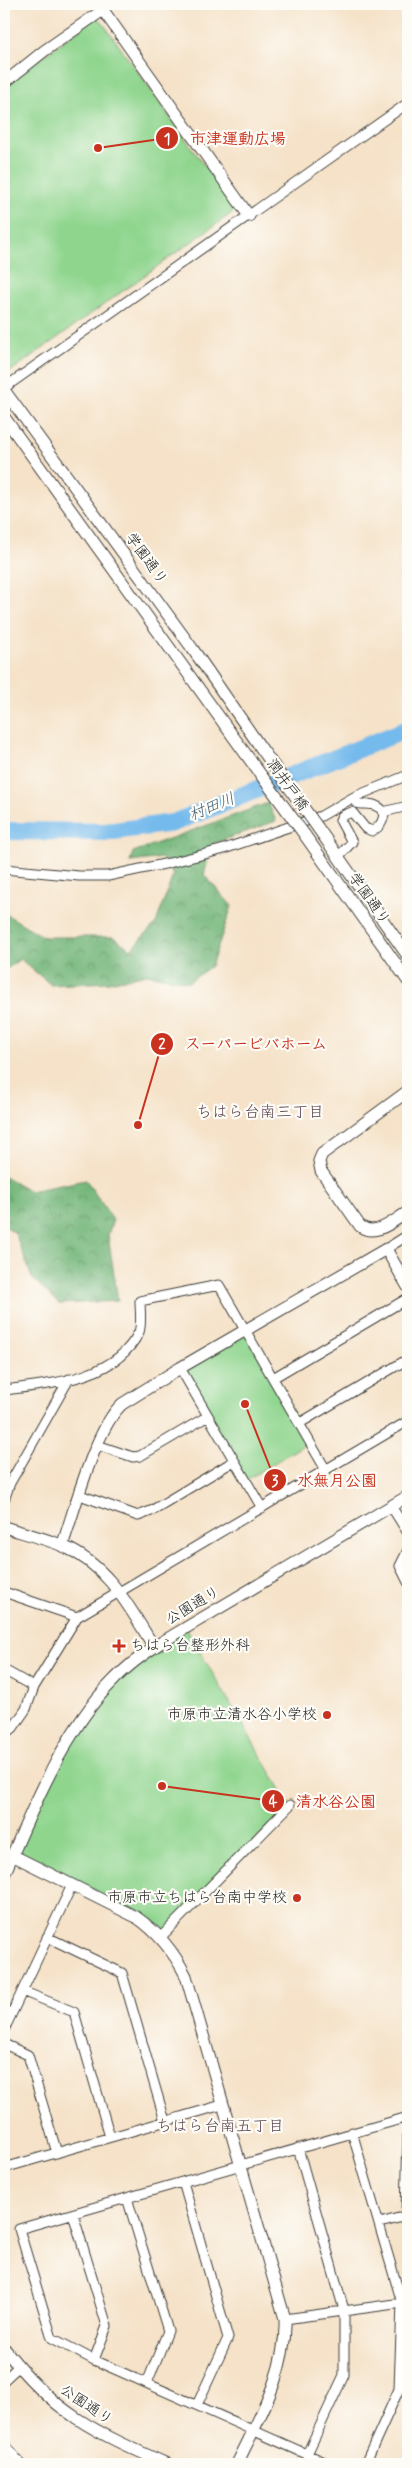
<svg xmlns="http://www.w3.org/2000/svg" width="412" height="2468" font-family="Mynerve,'Klee One',sans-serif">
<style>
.forest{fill:url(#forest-crowns);stroke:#48694a}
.park{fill:#8fd58e;stroke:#567855}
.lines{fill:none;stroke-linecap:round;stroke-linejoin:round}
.river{stroke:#75baec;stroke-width:18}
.minor-casing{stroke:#3d3a36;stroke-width:11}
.tertiary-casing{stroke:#3d3a36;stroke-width:13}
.minor{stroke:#fff;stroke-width:9}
.tertiary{stroke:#fff;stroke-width:11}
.tertiary-bridge-casing{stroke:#3d3a36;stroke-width:13;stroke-linecap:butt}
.tertiary-bridge{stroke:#fff;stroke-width:11}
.poi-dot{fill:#c8321e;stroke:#fdfcf7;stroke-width:2}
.labels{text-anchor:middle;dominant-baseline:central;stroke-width:4.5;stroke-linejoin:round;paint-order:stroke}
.street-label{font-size:15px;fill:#1c1c1c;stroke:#fdfcf7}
.poi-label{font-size:15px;fill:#1c1c1c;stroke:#fdfcf7;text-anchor:end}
.water-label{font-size:16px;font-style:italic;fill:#405b6f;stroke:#fdfcf7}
.neighbourhood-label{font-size:16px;fill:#5d4652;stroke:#fdfcf7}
.leader{fill:none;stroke:#c8321e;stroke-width:2}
.callout-dot{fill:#c8321e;stroke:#fdfcf7;stroke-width:2}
.mark-label{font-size:15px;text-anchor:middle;font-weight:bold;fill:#fff}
.callout-label{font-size:16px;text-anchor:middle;font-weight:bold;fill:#c8321e;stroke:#fdfcf7;stroke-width:4.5;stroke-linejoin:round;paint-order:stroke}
</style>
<defs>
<pattern id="forest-crowns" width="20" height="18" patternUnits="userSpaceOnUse" patternTransform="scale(1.25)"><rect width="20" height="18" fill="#73b679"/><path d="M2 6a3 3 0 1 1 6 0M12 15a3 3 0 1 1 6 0" fill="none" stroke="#5e9362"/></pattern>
</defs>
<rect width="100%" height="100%" fill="#fdfcf7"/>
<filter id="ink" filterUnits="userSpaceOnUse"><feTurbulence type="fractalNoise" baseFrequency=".02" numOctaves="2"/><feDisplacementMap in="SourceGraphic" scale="10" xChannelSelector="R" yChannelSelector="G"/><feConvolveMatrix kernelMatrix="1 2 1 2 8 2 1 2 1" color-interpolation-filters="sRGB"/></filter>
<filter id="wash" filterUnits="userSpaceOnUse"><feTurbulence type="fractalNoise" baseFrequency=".0096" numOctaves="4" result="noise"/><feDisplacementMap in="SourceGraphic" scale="20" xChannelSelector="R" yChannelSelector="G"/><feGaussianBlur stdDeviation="1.12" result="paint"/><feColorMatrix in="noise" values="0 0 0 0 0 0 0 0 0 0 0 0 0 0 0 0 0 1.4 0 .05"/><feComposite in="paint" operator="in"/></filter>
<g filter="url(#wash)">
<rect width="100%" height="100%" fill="#f5e2c8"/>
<!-- forest -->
<path class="forest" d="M268 803 276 821 212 844 204 875 232 906 211 966 189 982 147 974 109 982 51 985 20 959 4 971V913L44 937H113L131 949 156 923 173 875 162 858 130 862 133 852Z
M4 1176 30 1191 86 1180 113 1220 108 1235 118 1301 59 1304 32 1278 15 1233 4 1225Z"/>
<!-- park -->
<path class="park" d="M93 19H100L236 210 4 376V86Z
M244 1330 310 1441 246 1480 180 1368Z
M186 1628 290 1805 160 1938 136 1917 12 1855 54 1767 113 1680Z"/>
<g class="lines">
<!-- river -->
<path class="river" d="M4 831 106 832 173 823 408 729"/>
</g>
</g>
<g filter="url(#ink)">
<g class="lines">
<!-- minor casing -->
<g class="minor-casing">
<path id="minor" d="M4 388 408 103
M383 812 408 806
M338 857 352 842 340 820 342 816 352 812 365 828 372 831C382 827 390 811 376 806 371 803 362 805 356 803L354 797
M4 869 79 876H108L169 863 221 850 321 816 354 797 408 775
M386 1249 408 1235
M180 1368 262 1508
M273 1378 408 1298
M4 1390C49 1384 116 1380 139 1332 142 1324 140 1310 140 1301L219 1285 326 1470
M300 1423 408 1359
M97 1445 133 1457 140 1456 208 1416
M80 1495 138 1516 151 1511 234 1461
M4 1500 10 1483 69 1379
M391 1506 408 1533
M408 1550 400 1566 408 1582
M4 1592 77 1617
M4 1670 34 1687
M4 1735 13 1728 26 1709 34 1687 77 1617 408 1421
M47 1937 122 1973 165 2121
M160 1938 290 1805
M22 1991 74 2012 110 2137
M4 2030 72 1885
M4 2044 28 2055 57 2153
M352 2132 402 2303 399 2389 365 2464
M298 2148 344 2310V2375L307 2454
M4 2168 222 2105
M183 2182 228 2338 197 2405
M127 2198 168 2331 147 2383
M73 2214 107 2326 94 2360
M380 2223 406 2216 408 2126
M285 2319 402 2303
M4 2380 18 2367
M4 2444 21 2464
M329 2464 94 2360 52 2338 19 2229 408 2117"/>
</g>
<!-- tertiary casing -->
<g class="tertiary-casing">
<path id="tertiary" d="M4 83 44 51 103 10 249 216
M4 390 192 648 261 748
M4 417 245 753
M318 828 408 956
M304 834 408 981
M408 1091 322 1154 319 1161 321 1171 360 1226C376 1238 394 1220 408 1212
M4 1527C23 1533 44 1538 63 1546 109 1566 129 1607 154 1647
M62 1546C75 1509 95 1429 122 1404L180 1368 386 1249 408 1287
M12 1855 136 1917C158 1932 174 1952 186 1976L285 2319C287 2371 259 2418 237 2464
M4 1875C30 1813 66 1727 114 1680 128 1665 145 1653 162 1642L408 1496
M4 2348C53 2413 95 2432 167 2464"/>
</g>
<!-- minor -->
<use href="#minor" class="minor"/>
<!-- tertiary -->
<use href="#tertiary" class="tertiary"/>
<!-- tertiary-bridge casing -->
<g class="tertiary-bridge-casing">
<path id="tertiary-bridge" d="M261 748 318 828
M245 753 304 834"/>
</g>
<!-- tertiary-bridge -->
<use href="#tertiary-bridge" class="tertiary-bridge"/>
</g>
</g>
<!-- markers -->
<g class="poi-dot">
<path d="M116.5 1638.5h5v5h5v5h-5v5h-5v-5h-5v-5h5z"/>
<circle cx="327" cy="1715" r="5"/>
<circle cx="297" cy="1898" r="5"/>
</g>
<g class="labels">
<!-- street labels -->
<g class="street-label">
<text transform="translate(146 559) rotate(54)">学園通り</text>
<text transform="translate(287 785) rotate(54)">潤井戸橋</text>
<text transform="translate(369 899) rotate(55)">学園通り</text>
<text transform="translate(193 1606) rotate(-31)">公園通り</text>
<text transform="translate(86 2405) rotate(34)">公園通り</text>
</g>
<!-- poi labels -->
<g class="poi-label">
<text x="130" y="1646" text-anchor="start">ちはら台整形外科</text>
<text x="317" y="1715">市原市立清水谷小学校</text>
<text x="287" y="1898">市原市立ちはら台南中学校</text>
</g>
<!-- water labels -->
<g class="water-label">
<text transform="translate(212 807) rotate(-22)">村田川</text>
</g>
<!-- neighbourhood labels -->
<g class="neighbourhood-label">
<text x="260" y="1112">ちはら台南三丁目</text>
<text x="220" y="2126">ちはら台南五丁目</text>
</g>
</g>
<!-- callouts -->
<path class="leader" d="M98 148L167 138M138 1125L162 1044M245 1404L275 1480M162 1786L273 1801"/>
<g class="callout-dot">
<circle cx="98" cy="148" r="5"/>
<circle cx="138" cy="1125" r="5"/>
<circle cx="245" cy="1404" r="5"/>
<circle cx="162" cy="1786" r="5"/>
<circle cx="167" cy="138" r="12"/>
<circle cx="162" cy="1044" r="12"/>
<circle cx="275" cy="1480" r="12"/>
<circle cx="273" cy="1801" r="12"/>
</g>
<g class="mark-label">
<text x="167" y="144">1</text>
<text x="162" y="1049">2</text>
<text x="275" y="1486">3</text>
<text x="273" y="1806">4</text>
</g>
<g class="callout-label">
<text x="238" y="144">市津運動広場</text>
<text x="256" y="1049">スーパービバホーム</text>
<text x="337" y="1486">水無月公園</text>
<text x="336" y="1807">清水谷公園</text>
</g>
<!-- margin -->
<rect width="412" height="2468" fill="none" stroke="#fdfcf7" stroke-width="20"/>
</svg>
